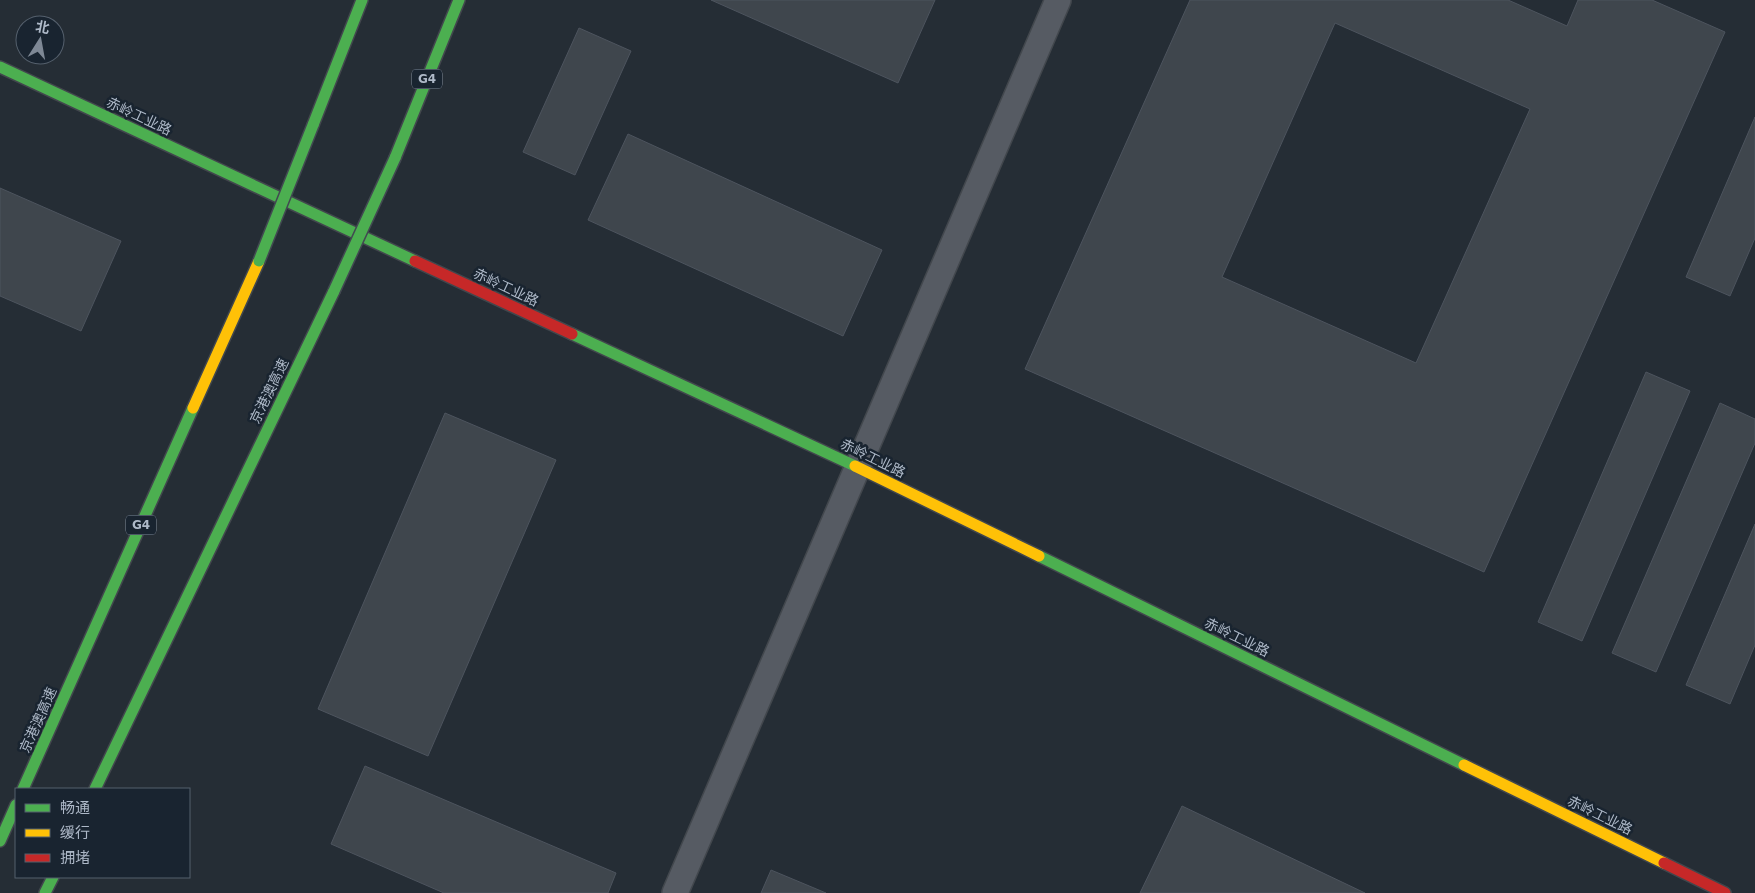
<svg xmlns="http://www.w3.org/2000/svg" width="1755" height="893" font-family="'DejaVu Sans','Noto Sans SC',sans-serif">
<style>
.building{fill:#3f464d;stroke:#4d545e;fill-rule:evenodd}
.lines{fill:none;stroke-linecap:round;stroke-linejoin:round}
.street-casing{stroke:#42474d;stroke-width:28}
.fast-casing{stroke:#42474d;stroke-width:14}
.slow-casing{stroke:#42474d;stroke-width:14}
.jam-casing{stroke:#42474d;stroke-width:14}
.street{stroke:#565b63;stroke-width:25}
.fast{stroke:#4caf50;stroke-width:11}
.slow{stroke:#ffc107;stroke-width:11}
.jam{stroke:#c62828;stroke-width:11}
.fast-bridge-casing{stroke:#424951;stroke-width:14;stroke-linecap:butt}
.fast-bridge{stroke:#4caf50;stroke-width:11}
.labels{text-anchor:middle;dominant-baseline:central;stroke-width:5;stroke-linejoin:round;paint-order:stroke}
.shield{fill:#192430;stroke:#818c9a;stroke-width:1}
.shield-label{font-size:12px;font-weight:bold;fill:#aeb9c8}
.street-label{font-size:14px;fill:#aeb9c8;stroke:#192430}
</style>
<rect width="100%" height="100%" fill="#252d35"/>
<!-- building -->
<path class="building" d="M711 0H935L898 83Z
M1190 0H1508L1567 26 1578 0H1652L1725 32 1484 572 1025 369ZM1335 23 1530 109 1416 363 1222 277Z
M579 28 631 51 575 175 523 152Z
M1755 117V238L1730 296 1686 277Z
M628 134 882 250 843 336 588 220Z
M0 188 121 241 81 331 0 296Z
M1646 372 1690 391 1582 641 1538 622Z
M1720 403 1755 419V443L1656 672 1612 653Z
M445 413 556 460 428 756 318 709Z
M1755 524V645L1730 704 1686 685Z
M365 766 616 873 608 893H444L331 844Z
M1182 806 1365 893H1140Z
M771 870 826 893H761Z"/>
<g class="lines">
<!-- street casing -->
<g class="street-casing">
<path id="street" d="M675 893 1058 0"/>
</g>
<!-- fast casing -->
<g class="fast-casing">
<path id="fast" d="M0 67 415 261
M313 125 362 0
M395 158 459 0
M572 334 855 466
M1039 556 1464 765
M23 789 193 408
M95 789 334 291
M0 841 16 805
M45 893 53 877"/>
</g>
<!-- slow casing -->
<g class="slow-casing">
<path id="slow" d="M193 408 259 261
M855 466 1039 556
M1464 765 1664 863"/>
</g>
<!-- jam casing -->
<g class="jam-casing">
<path id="jam" d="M415 261 572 334
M1664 863 1725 893"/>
</g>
<!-- street -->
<use href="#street" class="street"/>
<!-- fast -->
<use href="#fast" class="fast"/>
<!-- slow -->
<use href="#slow" class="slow"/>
<!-- jam -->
<use href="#jam" class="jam"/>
<!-- fast-bridge casing -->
<g class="fast-bridge-casing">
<path id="fast-bridge" d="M259 261 313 125
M334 291 395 158"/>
</g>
<!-- fast-bridge -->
<use href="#fast-bridge" class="fast-bridge"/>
</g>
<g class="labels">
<!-- shield labels -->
<g class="shield">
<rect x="412" y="69.5" width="30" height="19" rx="4"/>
<rect x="126" y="515.5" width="30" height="19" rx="4"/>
</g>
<g class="shield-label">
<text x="427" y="79">G4</text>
<text x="141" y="525">G4</text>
</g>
<!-- street labels -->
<g class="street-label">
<text transform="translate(139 116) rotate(25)">赤岭工业路</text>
<text transform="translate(506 287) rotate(25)">赤岭工业路</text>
<text transform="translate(269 391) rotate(-64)">京港澳高速</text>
<text transform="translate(873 458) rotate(26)">赤岭工业路</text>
<text transform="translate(1237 637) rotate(26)">赤岭工业路</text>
<text transform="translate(38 720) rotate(-66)">京港澳高速</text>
<text transform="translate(1600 815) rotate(26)">赤岭工业路</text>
</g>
</g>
<!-- legend -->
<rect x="15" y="788" width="175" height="90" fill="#192430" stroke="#55606d"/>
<rect x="25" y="804" width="25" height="8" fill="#4caf50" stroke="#55606d"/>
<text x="60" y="813" font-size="15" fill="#aeb9c8">畅通</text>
<rect x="25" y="829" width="25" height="8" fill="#ffc107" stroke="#55606d"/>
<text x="60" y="838" font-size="15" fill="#aeb9c8">缓行</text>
<rect x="25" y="854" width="25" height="8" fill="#c62828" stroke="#55606d"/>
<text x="60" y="863" font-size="15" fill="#aeb9c8">拥堵</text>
<!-- north arrow -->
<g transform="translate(40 40) rotate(11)"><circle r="24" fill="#192430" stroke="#55606d"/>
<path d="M0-4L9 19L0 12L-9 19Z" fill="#7e8895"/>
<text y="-8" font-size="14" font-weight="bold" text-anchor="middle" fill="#aeb9c8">北</text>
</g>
</svg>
